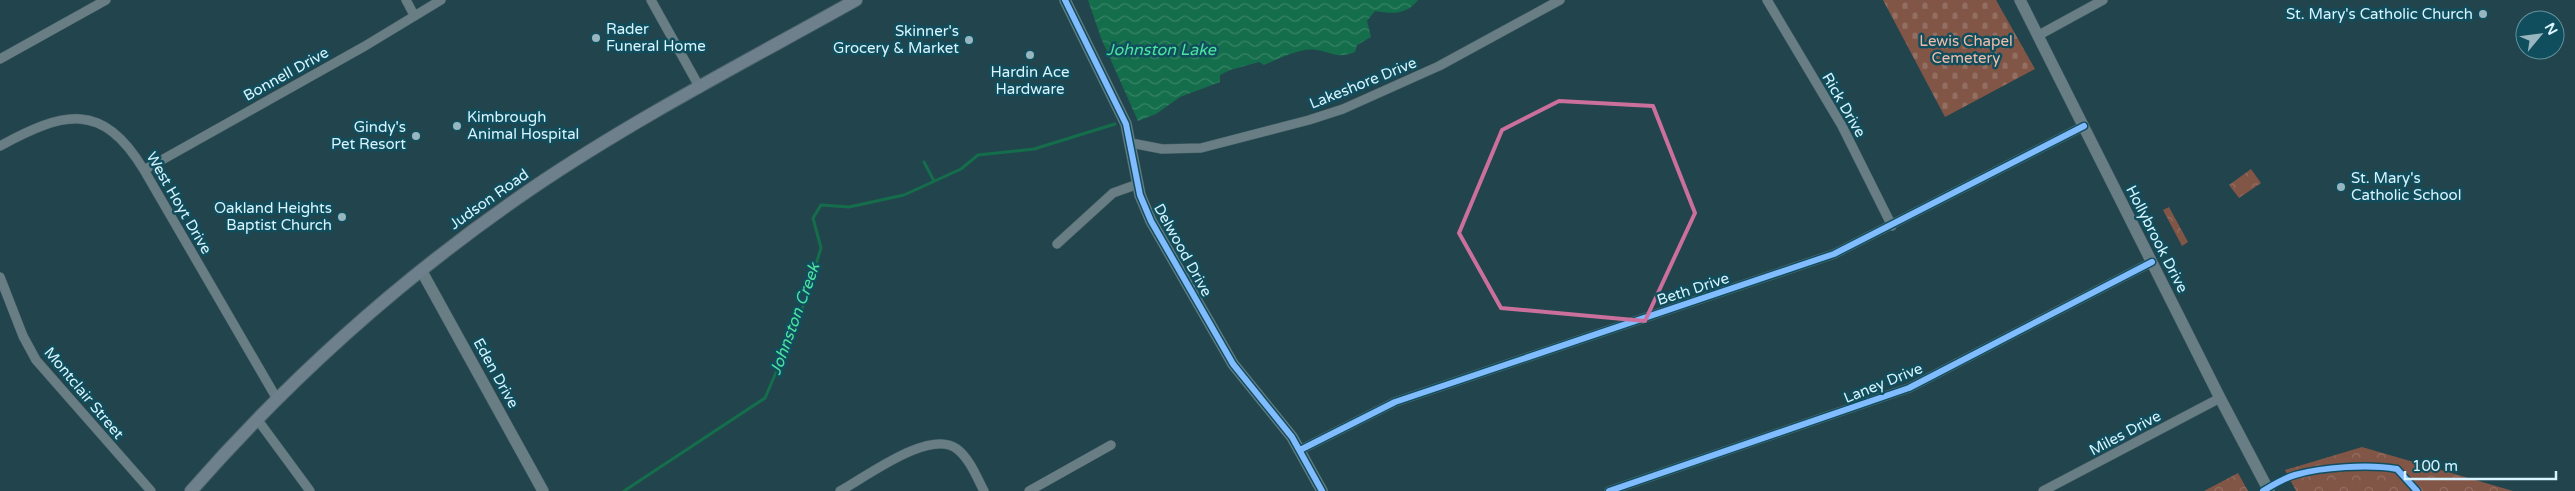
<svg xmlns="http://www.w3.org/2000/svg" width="2575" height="491" font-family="'Varela Round',sans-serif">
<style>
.cemetery{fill:url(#cemetery-stones)}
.park{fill:url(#park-crowns)}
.water{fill:url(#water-waves)}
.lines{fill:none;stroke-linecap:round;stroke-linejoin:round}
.stream{stroke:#156e4b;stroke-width:3}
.street-casing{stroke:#486268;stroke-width:10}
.secondary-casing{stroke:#486268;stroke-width:12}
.primary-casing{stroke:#486268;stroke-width:14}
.street{stroke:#687e84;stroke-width:9}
.secondary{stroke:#687e84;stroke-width:11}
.primary{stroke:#6e808c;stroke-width:12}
.cycleway-casing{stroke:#114e5d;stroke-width:9}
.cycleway{stroke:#80bcff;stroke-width:6}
.marked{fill:none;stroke:#cb709c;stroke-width:4;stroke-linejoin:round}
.poi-dot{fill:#98b6c0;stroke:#114e5d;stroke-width:2}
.labels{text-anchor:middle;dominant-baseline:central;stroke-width:5;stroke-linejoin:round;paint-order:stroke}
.poi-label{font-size:15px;fill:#d8f4fe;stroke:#114e5d;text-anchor:end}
.park-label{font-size:15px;fill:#efbcaa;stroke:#114e5d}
.street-label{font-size:15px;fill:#d8f4fe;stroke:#114e5d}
.water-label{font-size:16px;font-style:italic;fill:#4ce39e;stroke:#114e5d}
</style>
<defs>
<pattern id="cemetery-stones" width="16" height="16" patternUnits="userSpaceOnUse" patternTransform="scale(1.25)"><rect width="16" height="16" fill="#825647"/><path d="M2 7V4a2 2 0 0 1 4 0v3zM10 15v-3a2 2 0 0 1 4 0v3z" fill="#936f63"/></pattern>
<pattern id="park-crowns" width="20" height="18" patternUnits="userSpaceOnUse" patternTransform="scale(1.25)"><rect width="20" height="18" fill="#825647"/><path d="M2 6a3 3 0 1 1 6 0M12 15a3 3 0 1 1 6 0" fill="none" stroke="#936f63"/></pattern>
<pattern id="water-waves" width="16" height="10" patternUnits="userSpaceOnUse" patternTransform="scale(1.25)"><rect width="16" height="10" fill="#156e4b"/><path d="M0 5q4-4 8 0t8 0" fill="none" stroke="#368366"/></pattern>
</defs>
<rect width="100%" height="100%" fill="#22444c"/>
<!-- cemetery -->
<path class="cemetery" d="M1883 0H1996L2035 69 1945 117Z"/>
<!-- park -->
<path class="park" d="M2251 169 2261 183 2239 198 2229 185Z
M2169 207 2188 242 2182 246 2163 210Z
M2362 447 2513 491H2296L2285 470Z
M2238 473 2248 491H2204Z"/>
<!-- water -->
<path class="water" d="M1088 0H1418C1406 15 1393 14 1375 11L1367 21 1371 37 1357 45 1355 52C1337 59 1334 53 1317 50 1300 47 1279 59 1264 65L1259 62 1230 70 1220 75V82L1180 97 1156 114 1138 121 1101 38Z"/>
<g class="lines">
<!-- stream -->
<path class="stream" d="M924 162 934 181
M624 491 765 398 799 319 821 248 813 218 821 205 849 207 904 195 961 169 978 155 1034 149 1115 124"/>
<!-- street casing -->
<g class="street-casing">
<path id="street" d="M406 0 414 15
M651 0 700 88
M1767 0 1842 126 1892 226
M2039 35 2103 0
M0 59 106 0
M1131 143 1162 149 1201 148 1309 120 1343 109 1439 66 1560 0
M0 146C63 112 102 100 144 170L277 399
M144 170 365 46 441 0
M1057 244 1113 193 1138 184
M0 277 23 336 36 360 151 491
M257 419 310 491
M1300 450 1395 402 1834 254 2084 126
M840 491C866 477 930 428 957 449 970 459 977 478 984 491
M1029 491 1111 445
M1609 491 1909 388 2152 262
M2043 491 2220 398"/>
</g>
<!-- secondary casing -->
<g class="secondary-casing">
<path id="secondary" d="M1065 0 1126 124 1140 195 1151 221 1233 364 1292 437 1322 491
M2020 0 2220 398 2269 491
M421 270 543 491"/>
</g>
<!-- primary casing -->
<g class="primary-casing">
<path id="primary" d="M191 491C291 377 405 275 531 189 634 119 747 61 856 0"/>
</g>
<!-- street -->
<use href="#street" class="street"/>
<!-- secondary -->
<use href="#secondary" class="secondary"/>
<!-- primary -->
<use href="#primary" class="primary"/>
<!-- cycleway casing -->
<g class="cycleway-casing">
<path id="cycleway" d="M1065 0 1126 124 1140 195 1151 221 1233 364 1292 437 1322 491
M1300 450 1395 402 1834 254 2084 126
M1609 491 1909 388 2152 262
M2263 491C2273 485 2284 478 2295 475 2322 467 2369 464 2397 469L2417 491"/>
</g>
<!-- cycleway -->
<use href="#cycleway" class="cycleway"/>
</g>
<!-- marked area -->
<path class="marked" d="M1559 101 1653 106 1695 213 1645 321 1501 308 1459 233 1502 130Z"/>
<!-- markers -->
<g class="poi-dot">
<circle cx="2483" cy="14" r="5"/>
<circle cx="596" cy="38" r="5"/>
<circle cx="969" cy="40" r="5"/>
<circle cx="1030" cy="55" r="5"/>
<circle cx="457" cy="126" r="5"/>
<circle cx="416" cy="136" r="5"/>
<circle cx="2341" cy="187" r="5"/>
<circle cx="342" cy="217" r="5"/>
</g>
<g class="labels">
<!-- poi labels -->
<g class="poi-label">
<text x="2473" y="14">St. Mary's Catholic Church</text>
<text x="606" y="29" text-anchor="start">Rader<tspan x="606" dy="17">Funeral Home</tspan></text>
<text x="959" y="31">Skinner's<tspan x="959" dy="17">Grocery &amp; Market</tspan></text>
<text x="1030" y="72" text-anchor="middle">Hardin Ace<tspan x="1030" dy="17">Hardware</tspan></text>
<text x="467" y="117" text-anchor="start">Kimbrough<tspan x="467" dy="17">Animal Hospital</tspan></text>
<text x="406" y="127">Gindy's<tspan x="406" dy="17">Pet Resort</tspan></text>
<text x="2351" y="178" text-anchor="start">St. Mary's<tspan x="2351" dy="17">Catholic School</tspan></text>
<text x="332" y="208">Oakland Heights<tspan x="332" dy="17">Baptist Church</tspan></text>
</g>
<!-- park labels -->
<g class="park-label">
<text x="1966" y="41">Lewis Chapel<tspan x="1966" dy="17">Cemetery</tspan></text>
</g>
<!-- street labels -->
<g class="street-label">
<text transform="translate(286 74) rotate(-29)">Bonnell Drive</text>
<text transform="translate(1363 83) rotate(-22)">Lakeshore Drive</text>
<text transform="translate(1844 105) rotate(60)">Rick Drive</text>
<text transform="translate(489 199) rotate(-35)">Judson Road</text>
<text transform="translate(179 203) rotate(60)">West Hoyt Drive</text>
<text transform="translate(2157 239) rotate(63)">Hollybrook Drive</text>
<text transform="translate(1183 250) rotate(61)">Delwood Drive</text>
<text transform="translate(1693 289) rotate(-18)">Beth Drive</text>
<text transform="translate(496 373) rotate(61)">Eden Drive</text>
<text transform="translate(1883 383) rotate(-22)">Laney Drive</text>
<text transform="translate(84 393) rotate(50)">Montclair Street</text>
<text transform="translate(2125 433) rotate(-28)">Miles Drive</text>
</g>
<!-- water labels -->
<g class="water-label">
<text x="1161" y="50">Johnston Lake</text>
<text transform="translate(795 319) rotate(-70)">Johnston Creek</text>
</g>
</g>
<!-- north arrow -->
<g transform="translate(2540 35) rotate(61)"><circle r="24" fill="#114e5d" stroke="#61909d"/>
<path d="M0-4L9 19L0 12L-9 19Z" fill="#98b6c0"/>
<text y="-8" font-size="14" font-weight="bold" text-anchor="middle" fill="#d8f4fe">N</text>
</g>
<!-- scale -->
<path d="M2405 471v8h151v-8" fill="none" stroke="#d8f4fe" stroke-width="2.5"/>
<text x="2412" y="471" font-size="15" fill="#d8f4fe" stroke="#114e5d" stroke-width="4" paint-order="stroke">100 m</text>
</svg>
